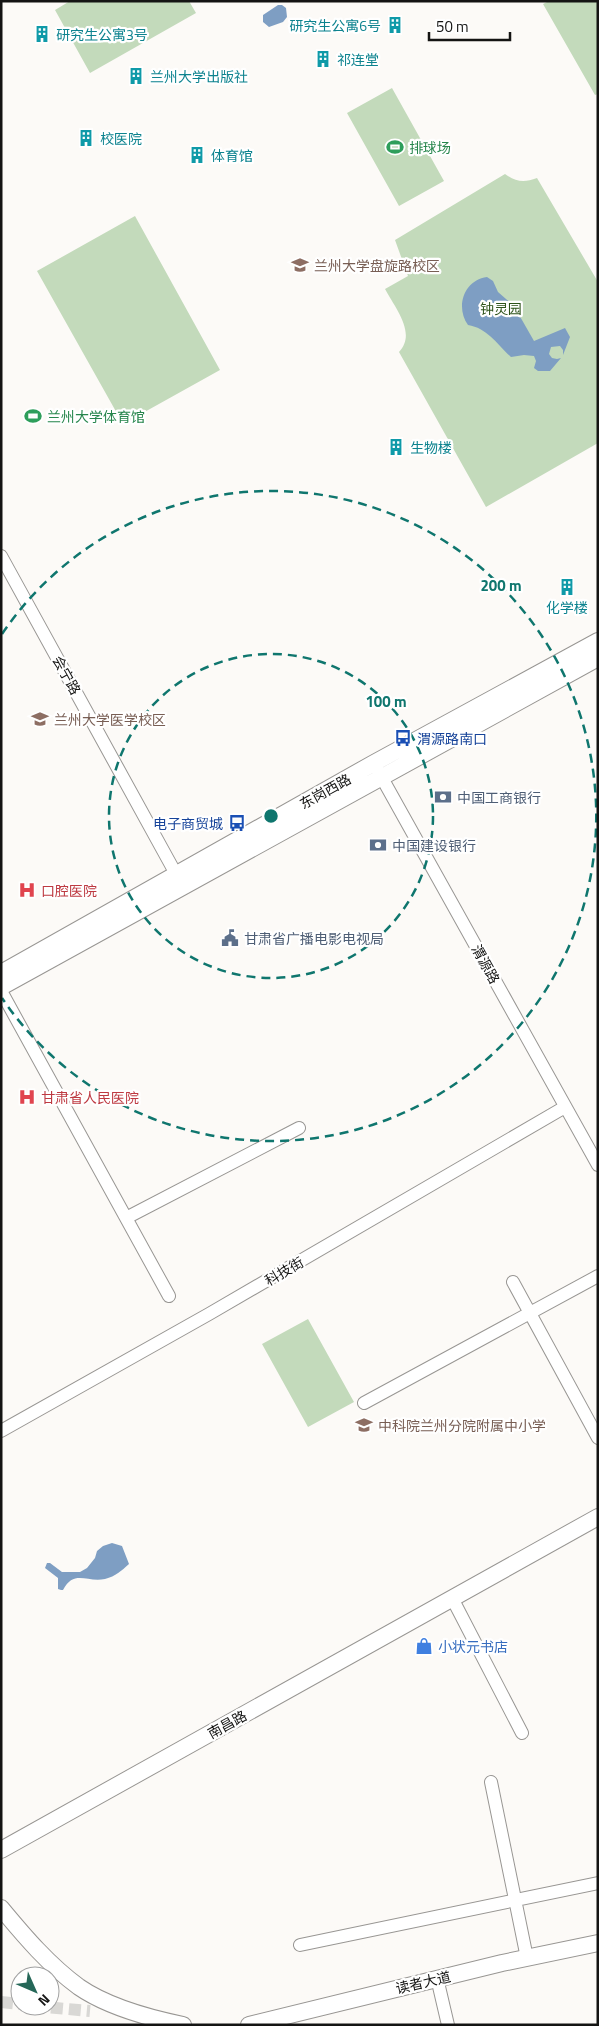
<svg xmlns="http://www.w3.org/2000/svg" width="599" height="2026" font-family="'Titillium Web','Noto Sans SC',sans-serif">
<style>
.green{fill:#c3dabb}
.water{fill:#7e9ec3}
.lines{fill:none;stroke-linecap:round;stroke-linejoin:round}
.minor-tunnel{stroke:#d9d8d5;stroke-width:12;stroke-dasharray:12 6;stroke-linecap:butt}
.minor-casing{stroke:#989693;stroke-width:14}
.major-casing{stroke:#989693;stroke-width:18}
.minor{stroke:#fff;stroke-width:12}
.major{stroke:#fff;stroke-width:16}
.ring{fill:none;stroke:#0f766e;stroke-width:2.5;stroke-dasharray:9 6}
.labels{text-anchor:middle;dominant-baseline:central;stroke-width:4.5;stroke-linejoin:round;paint-order:stroke}
.culture-label{font-size:14px;fill:#0d838f;stroke:#fff;text-anchor:start}
.leisure-label{font-size:14px;fill:#27864d;stroke:#fff;text-anchor:start}
.education-label{font-size:14px;fill:#785e54;stroke:#fff;text-anchor:start}
.park-label{font-size:14px;fill:#2d531a;stroke:#fff}
.street-label{font-size:14px;fill:#141413;stroke:#fff}
.transit-label{font-size:14px;fill:#164399;stroke:#fff;text-anchor:start}
.service-label{font-size:14px;fill:#4e5e75;stroke:#fff;text-anchor:start}
.health-label{font-size:14px;fill:#be3a42;stroke:#fff;text-anchor:start}
.shop-label{font-size:14px;fill:#366cbe;stroke:#fff;text-anchor:start}
.centre{fill:#0f766e;stroke:#fff;stroke-width:2.5}
.ring-label{font-size:15px;text-anchor:middle;font-weight:bold;fill:#0f766e;stroke:#fff;stroke-width:4.5;stroke-linejoin:round;paint-order:stroke}
</style>
<rect width="100%" height="100%" fill="#fcfaf7"/>
<!-- green -->
<path class="green" d="M70 1H189L196 13 90 73 55 10Z
M549 1H598V94L595 95 543 4Z
M392 88 444 181 399 206 347 113Z
M505 174C516 182 524 183 537 178L598 282V443L486 507 399 352C417 333 395 308 385 289L408 276 395 240Z
M135 216 220 370 123 424 37 271Z
M308 1319 354 1402 308 1427 262 1344Z"/>
<!-- water -->
<path class="water" d="M278 5H282L286 8 287 17 283 22 269 27 263 22V15Z
M487 277 493 281 498 292 514 306 534 341 565 328 570 337 563 355V350L560 346 551 347 549 354 552 358 557 359 561 358 550 371H538L534 368 536 361 534 356 524 355 511 357C497 344 487 328 468 325 455 307 464 280 487 277Z
M112 1543 122 1546 129 1564C121 1571 116 1576 105 1579 87 1583 74 1569 63 1590H61L58 1589V1578L45 1568 47 1563H50L62 1572H80L87 1568 95 1558 97 1551 103 1546Z"/>
<g class="lines">
<!-- minor-tunnel -->
<path class="minor-tunnel" d="M1 2002 20 2004
M33 2006 90 2011"/>
<!-- minor casing -->
<g class="minor-casing">
<path id="minor" d="M1 556 176 874
M377 769 598 1165
M1 991 169 1296
M126 1218 299 1128
M513 1282 598 1438
M364 1403 598 1276
M1 1431 209 1314 565 1107
M452 1598 522 1733
M491 1782 527 1958
M300 1945 598 1883
M437 1978 448 2025"/>
</g>
<!-- major casing -->
<g class="major-casing">
<path id="major" d="M1 973 374 763 598 641
M1 987 598 658
M1 1850 598 1517
M1 1908C25 1937 49 1965 79 1987 108 2007 149 2018 183 2025
M249 2025 502 1963 598 1943"/>
</g>
<!-- minor -->
<use href="#minor" class="minor"/>
<!-- major -->
<use href="#major" class="major"/>
</g>
<!-- distance rings -->
<g class="ring">
<circle cx="271" cy="816" r="162"/>
<path d="M2 634A325 325 0 1 1 2 998"/>
</g>
<!-- icons -->
<defs>
<g id="building-bare" transform="scale(1.35)"><path d="M-4-6H4V6H1V3H-1V6H-4ZM-2.5-4.3h1.7v1.8h-1.7ZM.8-4.3h1.7v1.8H.8ZM-2.5-1h1.7V.8h-1.7ZM.8-1h1.7V.8H.8Z" fill="#0f9aa8" stroke="#fff" stroke-width="2.5" paint-order="stroke"/></g>
<g id="stadium-bare" transform="scale(1.35)"><path d="M0-5a6.5 5 0 1 0 0 10a6.5 5 0 1 0 0-10ZM-3.5-1.8h7v3.6h-7Z" fill="#2e9e5b" stroke="#fff" stroke-width="2.5" paint-order="stroke"/></g>
<g id="university-bare" transform="scale(1.35)"><path d="M0-5L7-2L0 1L-7-2ZM-4 1L0 2.5L4 1V4Q0 6-4 4Z" fill="#8d6e63" stroke="#fff" stroke-width="2.5" paint-order="stroke"/></g>
<g id="bus-bare" transform="scale(1.35)"><path d="M-5-6H5V4H4V6H2V4H-2V6H-4V4H-5ZM-3.5-4V0h7V-4ZM-3.5 1.2v1.5H-2V1.2ZM2 1.2v1.5H3.5V1.2Z" fill="#1a4fb4" stroke="#fff" stroke-width="2.5" paint-order="stroke"/></g>
<g id="bank-bare" transform="scale(1.35)"><path d="M-6-4H6V4H-6ZM0-2.3a2.3 2.3 0 1 0 0 4.6a2.3 2.3 0 1 0 0-4.6Z" fill="#5c6f8a" stroke="#fff" stroke-width="2.5" paint-order="stroke"/></g>
<g id="hospital-bare" transform="scale(1.35)"><path d="M-5-5h3v3.5h4V-5h3V5h-3V1.5h-4V5h-3Z" fill="#e0444e" stroke="#fff" stroke-width="2.5" paint-order="stroke"/></g>
<g id="civic-bare" transform="scale(1.35)"><path d="M-.6-6.5H3V-4.5H.6V-3L4-1V1h2V6H-6V1h2V-1L-.6-3ZM-1.2 2.5V6h2.4V2.5Z" fill="#5c6f8a" stroke="#fff" stroke-width="2.5" paint-order="stroke"/></g>
<g id="school-bare" transform="scale(1.35)"><path d="M0-5L7-2L0 1L-7-2ZM-4 1L0 2.5L4 1V4Q0 6-4 4Z" fill="#8d6e63" stroke="#fff" stroke-width="2.5" paint-order="stroke"/></g>
<g id="shop-bare" transform="scale(1.35)"><path d="M-5-2.5h2.3a2.7 3.5 0 0 1 5.4 0H5L5.5 6h-11ZM-1.5-2.5h3a1.5 2.3 0 0 0-3 0Z" fill="#3f7fe0" stroke="#fff" stroke-width="2.5" paint-order="stroke"/></g>
</defs>
<g fill-rule="evenodd">
<use href="#building-bare" x="395" y="25"/>
<use href="#building-bare" x="42" y="34"/>
<use href="#building-bare" x="323" y="59"/>
<use href="#building-bare" x="136" y="76"/>
<use href="#building-bare" x="86" y="138"/>
<use href="#stadium-bare" x="395" y="147"/>
<use href="#building-bare" x="197" y="155"/>
<use href="#university-bare" x="300" y="265"/>
<use href="#stadium-bare" x="33" y="416"/>
<use href="#building-bare" x="396" y="447"/>
<use href="#building-bare" x="567" y="587"/>
<use href="#university-bare" x="40" y="719"/>
<use href="#bus-bare" x="403" y="738"/>
<use href="#bank-bare" x="443" y="797"/>
<use href="#bus-bare" x="237" y="823"/>
<use href="#bank-bare" x="378" y="845"/>
<use href="#hospital-bare" x="27" y="890"/>
<use href="#civic-bare" x="230" y="938"/>
<use href="#hospital-bare" x="27" y="1097"/>
<use href="#school-bare" x="364" y="1425"/>
<use href="#shop-bare" x="424" y="1646"/>
</g>
<g class="labels">
<!-- culture labels -->
<g class="culture-label">
<text x="381" y="25" text-anchor="end">研究生公寓6号</text>
<text x="56" y="34">研究生公寓3号</text>
<text x="337" y="59">祁连堂</text>
<text x="150" y="76">兰州大学出版社</text>
<text x="100" y="138">校医院</text>
<text x="211" y="155">体育馆</text>
<text x="410" y="447">生物楼</text>
<text x="567" y="607" text-anchor="middle">化学楼</text>
</g>
<!-- leisure labels -->
<g class="leisure-label">
<text x="409" y="147">排球场</text>
<text x="47" y="416">兰州大学体育馆</text>
</g>
<!-- education labels -->
<g class="education-label">
<text x="314" y="265">兰州大学盘旋路校区</text>
<text x="54" y="719">兰州大学医学校区</text>
<text x="378" y="1425">中科院兰州分院附属中小学</text>
</g>
<!-- park labels -->
<g class="park-label">
<text x="501" y="308">钟灵园</text>
</g>
<!-- street labels -->
<g class="street-label">
<text transform="translate(67 675) rotate(61)">会宁路</text>
<text transform="translate(325 791) rotate(-29)">东岗西路</text>
<text transform="translate(486 964) rotate(61)">渭源路</text>
<text transform="translate(284 1271) rotate(-30)">科技街</text>
<text transform="translate(227 1724) rotate(-29)">南昌路</text>
<text transform="translate(423 1982) rotate(-13)">读者大道</text>
</g>
<!-- transit labels -->
<g class="transit-label">
<text x="417" y="738">渭源路南口</text>
<text x="223" y="823" text-anchor="end">电子商贸城</text>
</g>
<!-- service labels -->
<g class="service-label">
<text x="457" y="797">中国工商银行</text>
<text x="392" y="845">中国建设银行</text>
<text x="244" y="938">甘肃省广播电影电视局</text>
</g>
<!-- health labels -->
<g class="health-label">
<text x="41" y="890">口腔医院</text>
<text x="41" y="1097">甘肃省人民医院</text>
</g>
<!-- shop labels -->
<g class="shop-label">
<text x="438" y="1646">小状元书店</text>
</g>
</g>
<circle cx="271" cy="816" r="8" class="centre"/>
<g class="ring-label">
<text x="501" y="591">200 m</text>
<text x="386" y="707">100 m</text>
</g>
<!-- border -->
<rect width="599" height="2026" fill="none" stroke="#141413" stroke-width="5"/>
<!-- north arrow -->
<g transform="translate(35 1991) rotate(135)"><circle r="24" fill="#ffffff" stroke="#a1a1a1"/>
<path d="M0-4L9 19L0 12L-9 19Z" fill="#256758"/>
<text y="-8" font-size="14" font-weight="bold" text-anchor="middle" fill="#141413">N</text>
</g>
<!-- scale -->
<path d="M429 32v8h81v-8" fill="none" stroke="#141413" stroke-width="2.5"/>
<text x="436" y="32" font-size="15" fill="#141413" stroke="#ffffff" stroke-width="4" paint-order="stroke">50 m</text>
</svg>
